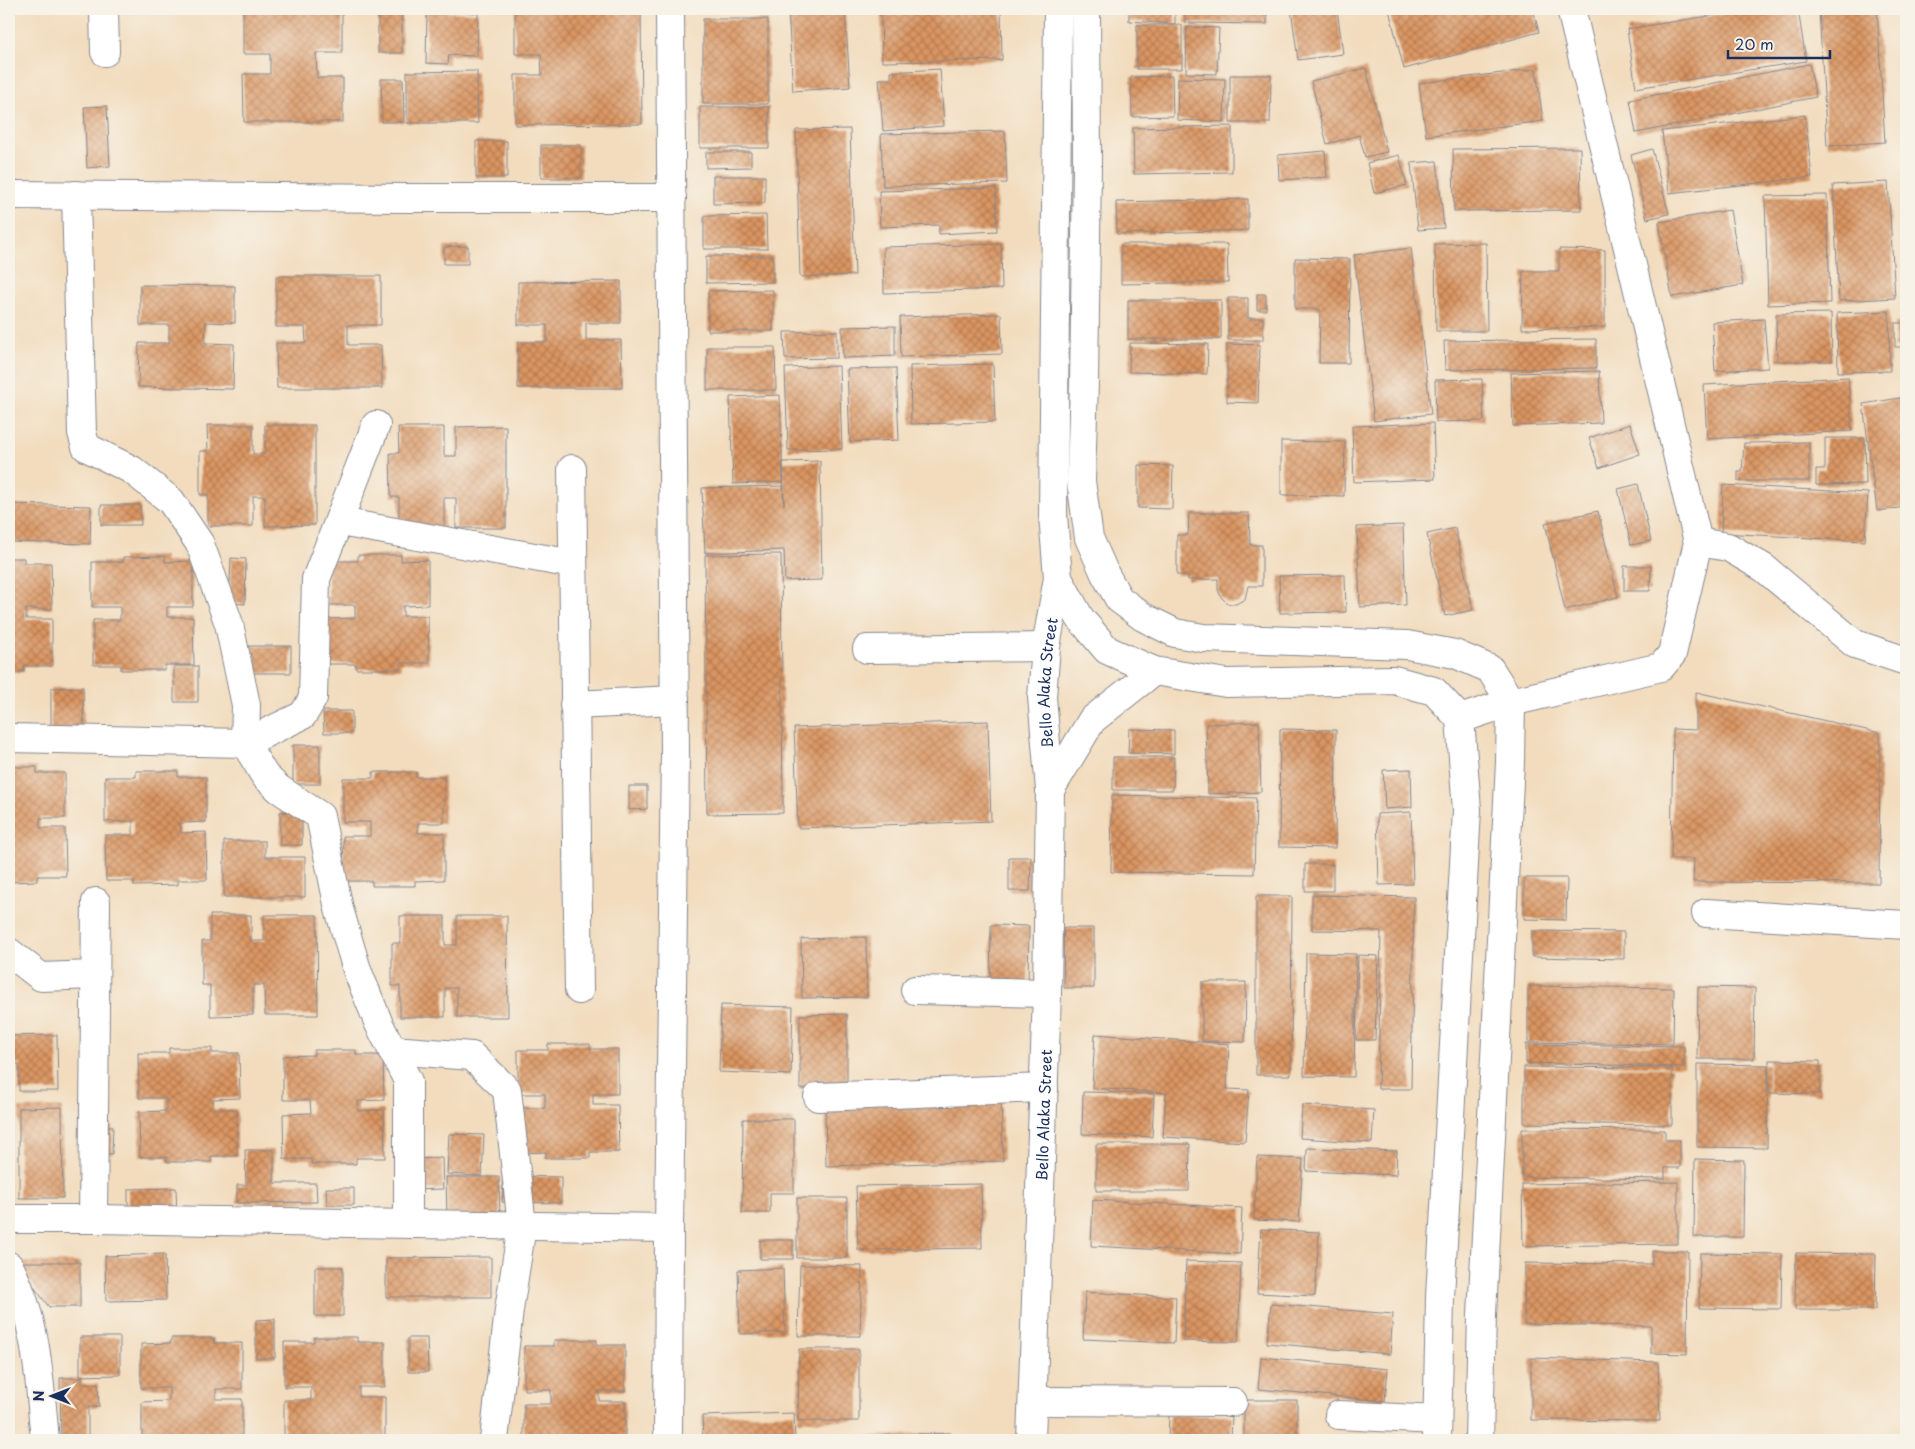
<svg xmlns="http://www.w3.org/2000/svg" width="1915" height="1449" font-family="'Playpen Sans',sans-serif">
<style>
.building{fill:url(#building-cross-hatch)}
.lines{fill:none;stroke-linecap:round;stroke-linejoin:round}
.minor-casing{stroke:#86868e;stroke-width:30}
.minor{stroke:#fff;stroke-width:28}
.labels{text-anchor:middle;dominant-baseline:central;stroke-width:4.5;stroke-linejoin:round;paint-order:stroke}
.street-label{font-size:15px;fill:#1b2f5e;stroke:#f7f3e8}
</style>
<defs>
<pattern id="building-cross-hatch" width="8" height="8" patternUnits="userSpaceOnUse" patternTransform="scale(1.25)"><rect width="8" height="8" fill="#db9561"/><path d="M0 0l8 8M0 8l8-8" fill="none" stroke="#b17a53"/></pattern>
</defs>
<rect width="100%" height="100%" fill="#f7f3e8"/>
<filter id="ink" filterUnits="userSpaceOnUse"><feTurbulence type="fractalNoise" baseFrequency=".02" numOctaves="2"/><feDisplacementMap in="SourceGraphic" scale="10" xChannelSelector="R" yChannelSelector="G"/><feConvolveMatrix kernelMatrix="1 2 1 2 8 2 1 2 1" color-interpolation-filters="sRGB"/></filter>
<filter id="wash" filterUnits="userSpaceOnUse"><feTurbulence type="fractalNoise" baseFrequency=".0096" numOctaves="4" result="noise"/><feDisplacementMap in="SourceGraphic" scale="20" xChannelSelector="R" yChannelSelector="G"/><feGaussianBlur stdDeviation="1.12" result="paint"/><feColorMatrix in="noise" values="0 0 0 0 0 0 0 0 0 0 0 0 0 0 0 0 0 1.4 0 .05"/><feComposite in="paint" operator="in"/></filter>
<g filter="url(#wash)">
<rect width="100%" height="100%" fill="#f2dcbd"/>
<g id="blocks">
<!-- building -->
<path class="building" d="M243 9H342V53H316L317 78H343V122H244L243 74H270V54H243Z
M427 9H447V12L478 13 477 56 449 55 448 64 426 63Z
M515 9H641L642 124 515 125V75H542L541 54H515Z
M788 9H845L850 87 793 91Z
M1001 9 1002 60 882 62 881 11Z
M1129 9H1175V24L1129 21Z
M1185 9H1267V24L1185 23Z
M1291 9H1337L1343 54 1298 60Z
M1394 9H1533L1539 32 1404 69 1389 10Z
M1752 9H1798L1806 61 1636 88 1627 29Z
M1819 9H1877L1885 142 1827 146Z
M378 12H402V53H378Z
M703 19H768V104H703Z
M1137 25H1182V69H1137Z
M1187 27 1219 28 1217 74 1186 73Z
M1809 64 1816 97 1636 133 1630 100Z
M1366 68 1387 152 1365 157 1359 135 1327 144 1311 81Z
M940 69 944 126 883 131 879 79H891V72Z
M1536 69 1543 121 1426 136 1419 83Z
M477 71 478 123H407V72Z
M1230 75H1271L1270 123H1230Z
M1172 76 1173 116 1132 117 1131 77Z
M1178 78 1225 79 1224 122 1177 120Z
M381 79H403L404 122H382Z
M107 106 110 166 87 168 84 107Z
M700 107H769V148H700Z
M1805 115 1812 177 1669 193 1662 131Z
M1232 126V172L1134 174 1133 128Z
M850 129 855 275 800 277 796 130Z
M1005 131 1007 183 883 186 881 134Z
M476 141H507V178H476Z
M541 145H581V178H541Z
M1580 148 1581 210 1454 211 1453 149Z
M1652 149 1669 214 1647 219 1631 155Z
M1325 151 1327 177 1279 180 1278 155Z
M706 152H751V167L706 168Z
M1399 155 1407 185 1374 193 1367 163Z
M1437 161 1444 228 1418 230 1411 163Z
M713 176H765V203L713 204Z
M1888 182 1895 298 1839 301 1833 185Z
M996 188 997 231 939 234V225L880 227 879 191Z
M1827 195 1830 303 1768 305 1765 196Z
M1248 199V230L1117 234 1116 202Z
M1730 210 1743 285 1672 297 1659 222Z
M766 215 767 249H704V216Z
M1486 243 1487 331H1436L1435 244Z
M1001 244 1002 289 884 293 883 247Z
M1121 244H1227L1228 282 1121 284Z
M468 246V264H444V247Z
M1411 248 1431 414 1374 421 1354 255Z
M1559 249 1605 250V327L1522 329 1523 271H1559Z
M706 256H773V282L706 283Z
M1295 258 1350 259 1349 363H1319L1320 309H1295Z
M276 276H381V325H348V345H381L382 388H277L276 343H306L305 327H276Z
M621 281V323H586V340H621L622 388H518V342H547V325H518V282Z
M140 285 235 286V323L206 322 205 343 234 344 233 389 138 387 139 343H169V325H140Z
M773 290V331H708V291Z
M1257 294H1266V310H1257Z
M1228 298H1248V318H1263V340H1228Z
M1128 300H1221V339H1128Z
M1889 311 1890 371 1838 372 1837 313Z
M1831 313 1832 361H1777L1776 314Z
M1001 314 1002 354 901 357 900 317Z
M1764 319 1768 368 1715 371 1712 322Z
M1895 323H1906V347H1895Z
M895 326V356L843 358 842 327Z
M837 331V358L785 359 784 332Z
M1596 339V368L1445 370 1444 341Z
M1130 343 1208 344 1207 374 1129 372Z
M1227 344 1260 345 1258 403 1227 402Z
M707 347H775L776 390H707Z
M993 364 995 422 911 424 910 366Z
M839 366 842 449 788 450 785 368Z
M896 368 899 440 850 442 847 369Z
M1599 371 1601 423 1513 426 1511 373Z
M1848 377 1852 431 1707 439 1704 385Z
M1482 379 1484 421 1436 422 1435 380Z
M780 395 783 482 733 484 730 397Z
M1906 397V507L1877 511 1863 404Z
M1433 423 1435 479 1354 482 1352 426Z
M1630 424 1640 454 1599 468 1589 438Z
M207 425H253V454H265V425H315V525L265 526V496H253V526H208V495H200V451H208Z
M506 426V528H456V498H444V528H399V497H391L390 453H399L398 427H444V456H456V427Z
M1825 438H1865L1866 484 1816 485V469H1825Z
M1281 441 1345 442 1344 496 1281 495Z
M1809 442V481H1738V472H1742L1744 443Z
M820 461 822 580 785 581 784 550 705 553 702 488 783 486 784 505 783 462Z
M1138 465 1173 466 1172 509 1138 508Z
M1638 484 1651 541 1631 545 1618 489Z
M1723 485 1868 493 1865 541 1721 533Z
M9 504 91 506 90 544 9 542Z
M101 505H140L141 525H101Z
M1598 511 1618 597 1565 610 1545 523Z
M1189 513H1249L1250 545H1262V586H1248L1245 599 1236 604H1231L1227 603 1221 597 1218 590V579L1188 580V575H1177V535H1188Z
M1403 525 1406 605 1360 607 1357 527Z
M1455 528 1473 610 1445 616 1427 534Z
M781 554 783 813 707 814 705 555Z
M358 555H401V561L428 560V605L403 606V616H428L429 663H401V669H356V664H328V619L355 618V605H328V561H358Z
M165 556V562L193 561V607H167V617H193L194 665H165V670H121V665H93V620H120V607H92V562H123V557Z
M9 558H24V563H51L52 609H26V619H52V666H24V672H9Z
M231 558 246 559 245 604 229 603Z
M1624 566H1651L1650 591H1624Z
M1345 575 1346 612 1280 613 1279 576Z
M231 646H291V673H231Z
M174 666H198V702H174Z
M83 687 84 731H51V688Z
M1696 692 1880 733 1879 883 1693 882 1694 859H1671L1673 729 1696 730Z
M323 711H352V733H324Z
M988 721 991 821 798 828 794 728Z
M1259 722 1261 792 1208 794 1206 724Z
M1129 729 1174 730V754L1128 753Z
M1280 729 1336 730 1335 848 1279 847Z
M293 745H320V784H293Z
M1113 757H1174L1173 790H1113Z
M9 767H37V773H65V818H40V828H65L66 876H37V881L9 882Z
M1411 769 1412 807 1385 809 1383 770Z
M136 771H178V777H206V822L180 823 181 833 206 832 207 880H178V885L134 886V881H106L105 835H133V821L105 822V777H136Z
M373 772H416V777H444V823H418V833H444V880L415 881V886H372V881H344L343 836H370V822H343V778H373Z
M629 786H647V809L629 810Z
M1112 795 1256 798 1254 874 1111 872Z
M302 811V845H280V812Z
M1411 812 1413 884 1379 885 1377 814Z
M224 841H265V857H305V897H224Z
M1009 857H1031L1030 891H1009Z
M1305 864H1333V891H1305Z
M1524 878H1567L1566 920 1524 919Z
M1312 895 1414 897 1411 1089H1378L1381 931 1312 930Z
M1256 896H1292L1291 1075H1256Z
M210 915H251V941H264V915H317L318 1015H265L264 985H253V1015L210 1016V985H202V941H210Z
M400 916H445V945H457V916H507L508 1017H457V988H445V1017H400V986H392V943H400Z
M991 925 1029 926 1028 984 990 983Z
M1063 928H1094V988H1064Z
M1532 931 1624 932V959L1532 957Z
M866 937 867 997 802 998 801 939Z
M1306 953 1356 954 1354 1077 1304 1076Z
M1358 955 1378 956 1375 1040H1356Z
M1202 982H1246L1245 1042 1202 1041Z
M1528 986 1674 988 1673 1044 1528 1042Z
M1698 987 1755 988 1754 1059H1697Z
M721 1005 793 1007 791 1075 719 1072Z
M847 1014V1088L800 1089V1015Z
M1095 1034 1229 1044 1227 1089 1249 1090 1245 1142 1163 1137 1166 1093 1092 1088Z
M57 1035 58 1091H19V1064H9V1036Z
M548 1044H590V1049H618V1094H593V1105H618L619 1152H590V1158H546V1152L518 1153V1108H545V1094H518V1050H548Z
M1526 1044 1684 1046V1067L1526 1063Z
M169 1048H212V1053H239L240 1098 213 1099V1109H237V1156H211V1162H167V1157H140L139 1112 166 1111V1098H139L138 1053H169Z
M314 1050H356V1055H383L384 1100 358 1101V1111L384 1110 385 1158H356V1164H312L311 1159H284L283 1114 311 1113 310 1100H283V1056L314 1055Z
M1769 1060 1820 1061V1094L1769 1093Z
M1697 1064 1768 1065 1767 1148 1697 1147Z
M1524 1067 1672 1068V1125L1524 1123Z
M1083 1092 1154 1094 1152 1137 1082 1134Z
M1001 1097 1003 1161 826 1166 825 1102Z
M1302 1105 1374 1110 1372 1143 1300 1138Z
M62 1107 63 1198H19V1108Z
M743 1119H794V1193H770V1213H742Z
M95 1126H113L112 1154 94 1153Z
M1522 1129 1665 1130V1140H1680V1168H1665V1179L1522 1177Z
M449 1134 484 1135 482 1176 447 1174Z
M1096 1144H1190L1189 1191H1096Z
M1307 1148 1397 1151 1396 1175 1306 1171Z
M245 1150H274V1183H316L317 1202 237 1203V1185H246Z
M1257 1157 1303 1159 1299 1222 1254 1220Z
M442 1158 443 1189 407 1190V1159Z
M1695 1159 1744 1160 1743 1237H1694Z
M503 1176 561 1177V1203L502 1202Z
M446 1177H499L500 1220H447Z
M1678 1182V1244L1523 1246 1522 1184Z
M981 1184 982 1248 858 1250 856 1186Z
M176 1188 177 1219 128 1220V1189Z
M326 1188H354V1205H327Z
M797 1198H847V1258H797Z
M1093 1200 1242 1208 1240 1254 1091 1246Z
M1261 1229 1319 1232 1315 1296 1257 1293Z
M760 1240H793V1259H760Z
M1652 1251H1688L1687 1354 1651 1353V1326L1524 1324 1525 1263 1652 1264Z
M1700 1253 1782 1254 1781 1309 1699 1308Z
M1796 1253 1876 1254 1875 1310H1795Z
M165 1254 166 1300 106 1301 105 1256Z
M491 1257V1297H386V1258Z
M1186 1261 1241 1263 1238 1342 1183 1341Z
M22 1262H80V1307H49L23 1272Z
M800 1265 862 1266 860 1336H798Z
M315 1267H343V1316H315Z
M783 1268 785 1332 740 1334 738 1270Z
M1085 1292 1176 1297 1174 1343 1083 1339Z
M1271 1304 1393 1314 1390 1354 1267 1343Z
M275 1319V1358H256V1320Z
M80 1337H120V1375L80 1376Z
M314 1337H357V1342H385V1387H359V1397H385V1440H284V1400H311V1387H284V1342H314Z
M171 1338H214V1343H242V1389H216V1399H242V1440H142V1402L169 1401V1388H141V1344L171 1343Z
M408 1338H427L428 1372H408Z
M554 1340H597V1345H625V1391H599V1401H625V1440H524V1404H551V1390H524V1346H554Z
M799 1349H859V1421H798Z
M1261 1357 1388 1369 1385 1401 1258 1389Z
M1531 1358 1658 1362 1660 1421 1531 1420Z
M60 1378H82V1384H98L99 1407H88V1439L61 1440Z
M1244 1400H1297V1440H1244Z
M794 1413 795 1440H703L702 1416Z
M1169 1415 1232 1416 1231 1440H1168Z
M951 1433V1440H803L802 1438Z"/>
</g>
</g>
<g filter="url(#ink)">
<use href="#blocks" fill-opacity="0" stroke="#86868e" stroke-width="1"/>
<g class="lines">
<!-- minor casing -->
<g class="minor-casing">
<g id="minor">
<path d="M104 9 105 52"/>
<path d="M1058 9 1053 515 1058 578 1080 618 1107 650 1154 671 1226 683 1394 680 1434 691 1460 719 1467 810 1440 1297 1437 1440"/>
<path d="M1086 9 1087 165 1084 381 1081 481 1089 538 1105 574 1119 599 1143 617 1175 633 1203 638 1407 645 1455 654 1490 669 1511 702 1510 762 1482 1315 1479 1440"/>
<path d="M9 195 406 198H672"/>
<path d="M76 195 82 433 86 447 132 470 171 501 200 544 229 624 246 705 245 743 265 776 279 789 320 816 339 909 357 970 379 1024 408 1081V1224"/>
<path d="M572 469 579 990"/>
<path d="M340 522 573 564"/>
<path d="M1698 542 1728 547 1764 568 1855 644 1906 661"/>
<path d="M867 649 1046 647"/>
<path d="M574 705 675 700"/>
<path d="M1460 719 1511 702 1661 667 1672 654 1698 542 1571 9"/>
<path d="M9 738 245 743 303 715 313 698 316 579 376 425"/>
<path d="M1050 790 1092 720 1154 671"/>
<path d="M1706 913 1906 925"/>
<path d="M9 952 41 977 94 975"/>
<path d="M915 990 1047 993"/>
<path d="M392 1050 472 1056 507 1090 522 1226 509 1310 494 1440"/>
<path d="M818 1097 1044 1088"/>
<path d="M9 1219H93L669 1228"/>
<path d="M93 1219 96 902"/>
<path d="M9 1266C38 1322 39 1379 45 1440"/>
<path d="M1034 1401 1233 1402"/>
<path d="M1339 1415 1437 1420"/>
<path d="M668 1440 669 1228 675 752 670 9"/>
<path id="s1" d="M1031 1440 1047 993 1050 790 1042 697 1046 647 1058 578"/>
</g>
</g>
<!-- minor -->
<use href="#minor" class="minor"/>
</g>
</g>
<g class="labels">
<!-- street labels -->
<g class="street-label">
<text stroke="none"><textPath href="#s1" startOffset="758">Bello Alaka Street</textPath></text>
<text stroke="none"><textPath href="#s1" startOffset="325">Bello Alaka Street</textPath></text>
</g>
</g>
<!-- margin -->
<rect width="1915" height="1449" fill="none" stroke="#f7f3e8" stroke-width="30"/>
<!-- north arrow -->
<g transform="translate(52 1396) rotate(270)" stroke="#f7f3e8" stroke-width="4" paint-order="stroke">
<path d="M0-4L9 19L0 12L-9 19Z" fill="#1b2f5e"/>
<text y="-8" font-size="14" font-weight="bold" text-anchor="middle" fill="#1b2f5e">N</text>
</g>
<!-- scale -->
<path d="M1728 50v8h102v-8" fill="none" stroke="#1b2f5e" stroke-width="2.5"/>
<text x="1735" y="50" font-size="15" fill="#1b2f5e" stroke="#f7f3e8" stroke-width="4" paint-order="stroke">20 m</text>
</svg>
